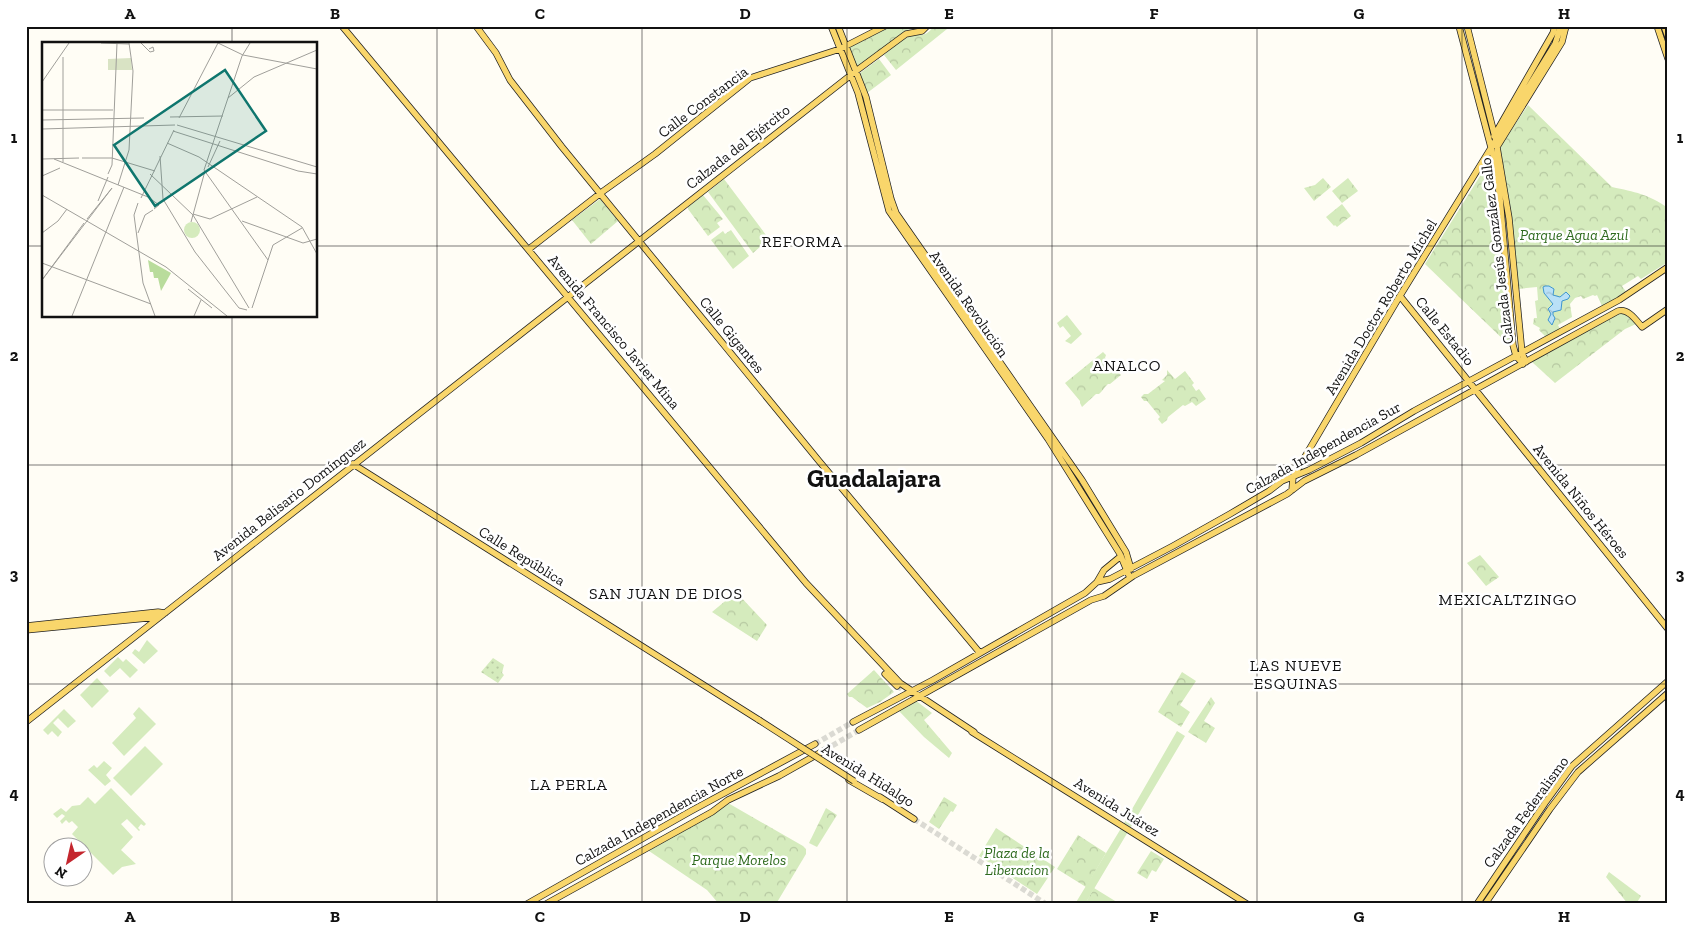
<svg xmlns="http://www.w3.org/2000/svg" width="1694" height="930" font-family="'Zilla Slab',serif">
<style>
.grass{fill:url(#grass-dots)}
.park{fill:url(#park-crowns)}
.garden{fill:#d5ebbd}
.water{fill:url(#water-ripples);stroke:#3f96cf}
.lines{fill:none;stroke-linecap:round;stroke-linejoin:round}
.major-tunnel{stroke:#dbdad3;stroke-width:5.5;stroke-dasharray:5.5 3;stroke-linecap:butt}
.major-casing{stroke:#222;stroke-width:7}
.major{stroke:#f9d66b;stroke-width:5.5}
.major-bridge-casing{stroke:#222;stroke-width:7;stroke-linecap:butt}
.major-bridge{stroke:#f9d66b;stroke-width:5.5}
.grid{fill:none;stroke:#111;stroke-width:1;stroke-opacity:0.55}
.labels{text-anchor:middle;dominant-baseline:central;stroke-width:5;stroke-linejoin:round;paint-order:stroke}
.street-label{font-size:15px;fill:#111;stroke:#fff}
.park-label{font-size:15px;font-style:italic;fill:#2f6b1f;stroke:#fff}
.neighbourhood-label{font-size:16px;letter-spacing:1px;fill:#111;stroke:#fff}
.town-label{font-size:25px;font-weight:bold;fill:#111;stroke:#fff}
.inset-road{fill:none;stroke:#a09f9a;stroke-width:1}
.view{fill:#0f766e;fill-opacity:0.15;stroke:#0f766e;stroke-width:2.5}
.inset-edge{fill:none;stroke:#111;stroke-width:2.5}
.neatline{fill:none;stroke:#111;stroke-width:2}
.grid-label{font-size:16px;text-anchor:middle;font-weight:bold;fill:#111}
</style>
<defs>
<pattern id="grass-dots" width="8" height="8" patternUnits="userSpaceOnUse" patternTransform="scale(1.25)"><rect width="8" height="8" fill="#d5ebbd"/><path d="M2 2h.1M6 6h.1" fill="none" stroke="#b6c8a1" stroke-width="1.8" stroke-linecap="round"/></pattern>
<pattern id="park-crowns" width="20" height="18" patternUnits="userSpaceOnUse" patternTransform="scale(1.25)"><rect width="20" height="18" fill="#d5ebbd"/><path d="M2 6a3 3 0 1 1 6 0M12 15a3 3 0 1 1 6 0" fill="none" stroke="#b6c8a1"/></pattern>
<pattern id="water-ripples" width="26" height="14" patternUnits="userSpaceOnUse" patternTransform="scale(1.25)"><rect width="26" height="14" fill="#b9e0f7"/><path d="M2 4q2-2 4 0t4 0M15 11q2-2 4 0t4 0" fill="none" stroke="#9ebfd3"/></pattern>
</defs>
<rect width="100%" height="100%" fill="#fffdf5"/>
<!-- grass -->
<path class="grass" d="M493 658 504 665 502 673 504 675 498 683 481 672Z"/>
<!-- park -->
<path class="park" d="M889 26H923L907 30 857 68 849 47Z
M934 26H943L947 29 896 70 884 55C891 49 898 42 906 38 918 31 923 41 934 26Z
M879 59 891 75 867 93 860 73Z
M1528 105 1612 187C1635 192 1648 194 1668 208V251L1666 252 1668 262 1641 279 1638 276 1622 286 1627 293 1602 306 1597 295 1595 296 1593 295 1583 299 1581 296 1575 298 1570 304 1572 317 1558 325 1560 329 1546 337 1539 330 1540 328 1533 324 1534 318H1537L1535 301 1538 300 1537 287 1518 289 1511 213 1500 147Z
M1490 160 1508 331 1511 347 1425 264Z
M1323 178 1331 187 1314 201 1304 188 1315 185Z
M1348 178 1358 191 1342 203 1332 191Z
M724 179 769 239 753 253 708 192Z
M703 195 723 219 717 223 720 227 708 236 688 209V207Z
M600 199 618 221 591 244 572 220Z
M1342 204 1351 216 1337 227 1335 225 1334 226 1326 217Z
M731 230 749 256 733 269 711 240 723 231 725 234Z
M1619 312 1624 313 1636 324 1625 329 1555 383 1531 361Z
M1103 352 1106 355 1105 358 1121 375 1110 384H1108C1104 387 1103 391 1099 394H1096L1082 407 1080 403V401L1065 383Z
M1167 370 1175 379 1185 371 1194 383 1192 385 1196 391 1199 389 1206 399 1196 406 1192 402 1185 406 1183 405 1168 417 1167 420 1162 424 1158 419 1160 417 1147 401H1144L1141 397 1144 394H1148L1165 381 1162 380 1167 375Z
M1480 555 1499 577 1486 586 1467 563Z
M736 592 767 625 757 641 712 612Z
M874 670 894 692 880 702 867 708 852 697H849L847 694Z
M1182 672 1196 681 1180 705 1190 712 1181 727 1158 712Z
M1211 697 1215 703 1204 721 1215 728 1206 743 1188 732Z
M915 700 932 713 924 720 952 753 949 758 924 737 898 710Z
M944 797 957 805 953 812 951 811 939 829 929 822Z
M728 803 803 846 806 849V854L776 904H719L707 890 649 851 648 848Z
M826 808 837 815 817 847 809 843Z
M996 828 1055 867 1037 894 979 856Z
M1078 835 1106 853 1086 887 1057 869Z
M1151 851 1164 859 1156 872 1152 870 1147 879 1137 873Z
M1609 872 1641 896 1636 904H1628L1606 877Z
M1094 888 1120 904H1085Z"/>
<!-- garden -->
<path class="garden" d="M1067 315 1082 334 1071 344 1065 341 1071 336 1063 326 1060 328 1057 323Z
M147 640 158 651 144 664 132 653 135 649 139 652Z
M118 657 123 662 126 659 138 670 130 678 120 668 110 677 104 671Z
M97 678 109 691 92 708 80 695Z
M139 707 156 724 124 756 112 743 136 718 133 714Z
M64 709 76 721 68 728 58 718 53 723 62 732 58 737 52 731 48 735 43 730Z
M1177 731 1185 736 1085 904H1075L1120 830Z
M145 746 163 764 131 796 113 778Z
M104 761 112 768 106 775 111 781 105 786 88 770 94 765 97 768Z
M111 788 146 824 144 826 141 824 138 828 140 830 139 831 127 819 121 824 133 837 121 850 136 864 122 867 113 875 72 834 78 827 72 821 69 823 66 820 62 824 60 821 65 816 62 814 57 818 53 814 61 808 66 812 72 806 80 805 88 797 95 804Z"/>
<!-- water -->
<path class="water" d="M1545 286H1549L1554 289 1553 295 1560 297 1566 292 1570 296 1568 299 1562 301 1561 310 1553 312V315L1555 318 1552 325 1548 320 1551 314 1548 309 1553 304 1544 293 1543 287Z"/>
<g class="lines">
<!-- major-tunnel -->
<path class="major-tunnel" d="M897 686 918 700
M815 744 853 722
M825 750 859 730
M914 819 1046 904"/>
<!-- major casing -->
<g class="major-casing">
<path id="major" d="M342 26 806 583 900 683 974 732
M476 26 496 53 510 80 562 147 819 461 980 653
M831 26 858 93 889 211 1048 439 1120 554 1130 578
M838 26 866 97 891 199 896 213 1082 480 1126 552 1131 569
M1459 26 1493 155 1500 198 1513 345 1516 356 1523 364
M1467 26 1496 141 1509 218 1522 353 1526 362
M1657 26 1668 59
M1664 26 1668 37
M1494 136 1553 33 1555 26
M1497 147 1562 42 1566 26
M529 249 602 192 655 154 750 78 840 49 885 26
M1400 296 1668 629
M353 464 759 720
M1292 490 1293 477 1398 299 1555 44 1561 26
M1097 582 1104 570 1121 556
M26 626 158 612 165 613
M26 630 158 617
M885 674 897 686
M26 722 856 71 906 34 922 31 927 26
M853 722 933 680 1085 593 1097 582 1110 579 1173 546 1230 514 1269 491 1282 481 1309 470 1361 443 1414 411 1619 300 1668 267
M859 730 1091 600 1104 596 1133 576 1287 494 1304 481 1356 455 1618 311C1628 308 1636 320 1642 327L1668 309
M972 732 1247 904
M849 780 882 799
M880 797 914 819
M527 904 691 811 815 744
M546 904 712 812 728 800 779 776 825 750
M1477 904 1545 803 1572 766 1668 681
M1485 904 1550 809 1578 772 1668 693"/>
</g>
<!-- major -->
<use href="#major" class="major"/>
<!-- major-bridge casing -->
<g class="major-bridge-casing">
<path id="major-bridge" d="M759 720 854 781"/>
</g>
<!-- major-bridge -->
<use href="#major-bridge" class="major-bridge"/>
</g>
<!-- grid -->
<path class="grid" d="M232 26V44M437 26V904M642 26V904M847 26V904M1052 26V904M1257 26V904M1462 26V904M26 246H44M316 246H1668M232 316V904M26 465H1668M26 684H1668"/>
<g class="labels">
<!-- street labels -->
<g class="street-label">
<text transform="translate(703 102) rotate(-37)">Calle Constancia</text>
<text transform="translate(738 147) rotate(-38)">Calzada del Ejército</text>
<text transform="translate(1497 251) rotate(-97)">Calzada Jesús González Gallo</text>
<text transform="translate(969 304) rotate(55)">Avenida Revolución</text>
<text transform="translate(1381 307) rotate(-59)">Avenida Doctor Roberto Michel</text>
<text transform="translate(1445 331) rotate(51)">Calle Estadio</text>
<text transform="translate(614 332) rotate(50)">Avenida Francisco Javier Mina</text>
<text transform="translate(732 335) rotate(51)">Calle Gigantes</text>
<text transform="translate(1323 448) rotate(-29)">Calzada Independencia Sur</text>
<text transform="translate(289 499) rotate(-38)">Avenida Belisario Domínguez</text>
<text transform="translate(1581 501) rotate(51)">Avenida Niños Héroes</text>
<text transform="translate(522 556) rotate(32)">Calle República</text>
<text transform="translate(868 775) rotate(32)">Avenida Hidalgo</text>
<text transform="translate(1117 807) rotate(32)">Avenida Juárez</text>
<text transform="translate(1526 812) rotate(-54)">Calzada Federalismo</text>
<text transform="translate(659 816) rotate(-29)">Calzada Independencia Norte</text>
</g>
<!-- park labels -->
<g class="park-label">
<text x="1574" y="235">Parque Agua Azul</text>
<text x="1017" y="853">Plaza de la<tspan x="1017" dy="17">Liberacion</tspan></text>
<text x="739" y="860">Parque Morelos</text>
</g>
<!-- neighbourhood labels -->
<g class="neighbourhood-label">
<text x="802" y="241">REFORMA</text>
<text x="1127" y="365">ANALCO</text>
<text x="666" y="593">SAN JUAN DE DIOS</text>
<text x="1508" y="599">MEXICALTZINGO</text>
<text x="1296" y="665">LAS NUEVE<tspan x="1296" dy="18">ESQUINAS</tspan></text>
<text x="569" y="784">LA PERLA</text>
</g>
<!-- town labels -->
<g class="town-label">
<text x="874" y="478">Guadalajara</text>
</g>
</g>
<!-- overview -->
<g transform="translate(42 42)">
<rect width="275" height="275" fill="#fffdf5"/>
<path d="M106 218 129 231 119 249 116 236H112L111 230H108Z" fill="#b9dc9c"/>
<path d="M89 16 90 28H66V17Z" fill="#d9e3c4"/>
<path d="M142 188a8 8 0 1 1 16 0a8 8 0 1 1-16 0Z" fill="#d5ebbd"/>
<path class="inset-road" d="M59 1 87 2M99 1 108 10 112 9 111 5 107 7M208 1 200 14 162 128 226 218M21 15V120M0 40 27 1M186 56 212 35 275 8M0 68H71M128 75 181 74M137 76 176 1 201 13 275 27M0 78 102 76M135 83 275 125M0 87 133 83M131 89 256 129 275 132M125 101 157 115 260 185 275 212M118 114 121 157 153 210 197 266 205 268M40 116H70L113 129M0 117 37 116M12 117 106 155 117 163 112 167M166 125 178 99M66 132 70 123 75 1M108 132 151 173 207 266M0 134 18 126M76 143 87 108 91 29 87 1M0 153 124 225 185 274M99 156 132 88M56 159 66 135M96 161 92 173 101 241 113 274M151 172 168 177 215 155M45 177 70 146M200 179 261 201 275 197M149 180 163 129M0 191 16 179 25 167M96 191 103 173 111 168M0 221 109 262M0 238 70 146M0 238 42 181M146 247 170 266M210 266 231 203 260 186M30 274 82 145M152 274 159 258"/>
<path class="view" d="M183 28 224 89 113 164 72 103Z"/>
<rect width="275" height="275" class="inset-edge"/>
</g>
<!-- border -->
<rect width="1694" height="930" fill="none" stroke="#ffffff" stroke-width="55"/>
<!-- north arrow -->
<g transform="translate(68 862) rotate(214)"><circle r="24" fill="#ffffff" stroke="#a0a0a0"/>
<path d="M0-4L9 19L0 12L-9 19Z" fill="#c4262e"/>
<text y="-8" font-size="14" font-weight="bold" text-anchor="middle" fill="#111111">N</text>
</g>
<rect x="28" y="28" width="1638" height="874" class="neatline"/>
<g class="grid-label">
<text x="130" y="19">A</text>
<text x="335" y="19">B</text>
<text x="540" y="19">C</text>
<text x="745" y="19">D</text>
<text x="949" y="19">E</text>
<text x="1154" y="19">F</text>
<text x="1359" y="19">G</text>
<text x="1564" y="19">H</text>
<text x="14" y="143">1</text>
<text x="1680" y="143">1</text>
<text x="14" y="361">2</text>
<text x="1680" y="361">2</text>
<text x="14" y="580">3</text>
<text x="1680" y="580">3</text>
<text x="14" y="799">4</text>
<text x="1680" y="799">4</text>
<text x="130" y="922">A</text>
<text x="335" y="922">B</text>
<text x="540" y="922">C</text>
<text x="745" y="922">D</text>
<text x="949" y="922">E</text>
<text x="1154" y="922">F</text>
<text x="1359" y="922">G</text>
<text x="1564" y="922">H</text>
</g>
</svg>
